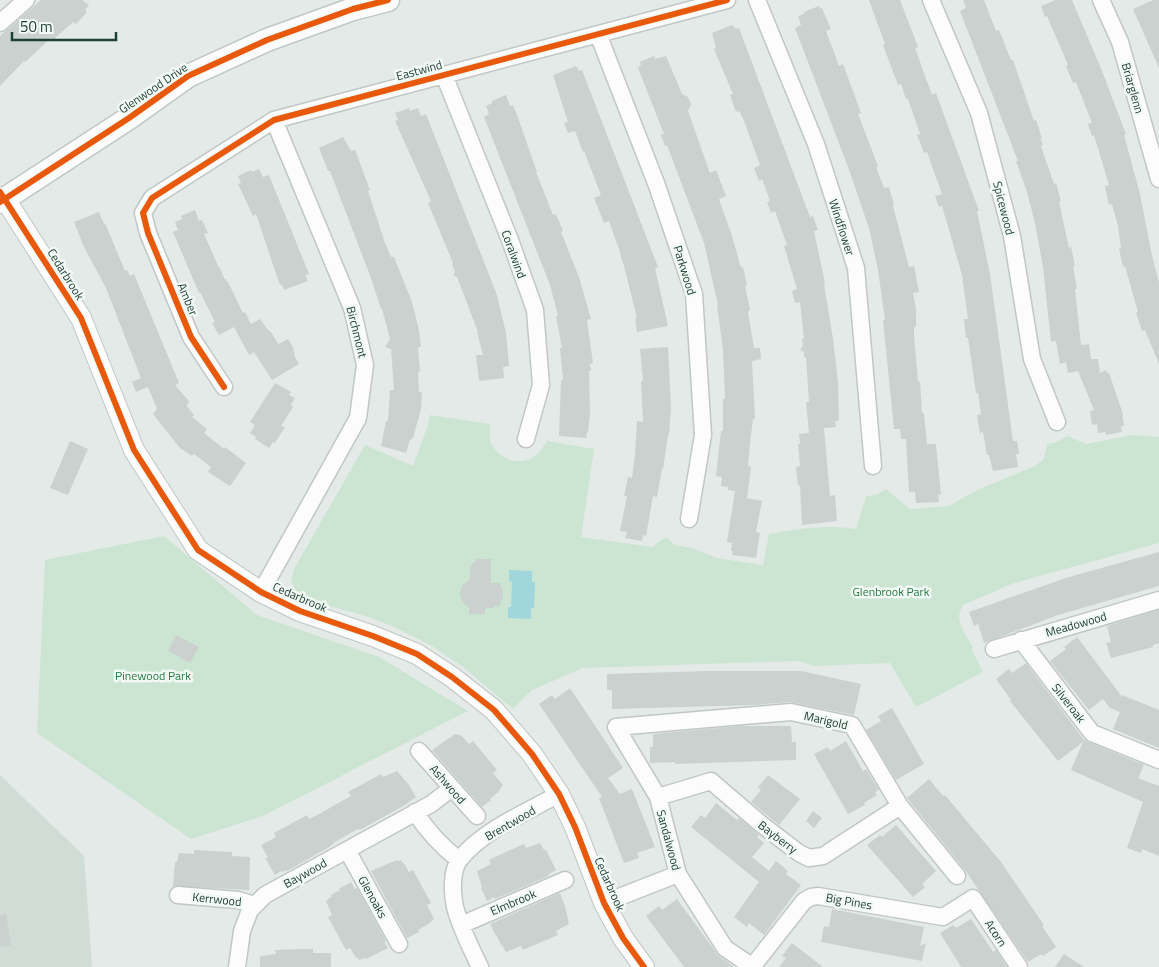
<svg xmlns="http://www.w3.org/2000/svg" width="1159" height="967" font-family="'Titillium Web',sans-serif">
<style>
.built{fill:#d1dcd7}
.green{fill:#cce5d2}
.water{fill:#a1d7dc}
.building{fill:#cbd1ce}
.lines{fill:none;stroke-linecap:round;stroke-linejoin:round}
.minor-casing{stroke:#c1c7c4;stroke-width:19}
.tertiary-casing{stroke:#c1c7c4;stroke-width:22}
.secondary-casing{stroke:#c0c8c4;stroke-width:25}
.minor{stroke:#fbfcfb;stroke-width:16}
.tertiary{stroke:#fbfcfb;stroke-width:20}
.secondary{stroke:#fbfcfb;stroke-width:22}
.cycleway-casing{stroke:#f2f9f5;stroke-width:9}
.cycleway{stroke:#e8590c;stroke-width:6}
.labels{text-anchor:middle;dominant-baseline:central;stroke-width:5;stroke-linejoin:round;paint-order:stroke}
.street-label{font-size:12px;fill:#204035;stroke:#f2f9f5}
.park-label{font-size:12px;fill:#267b42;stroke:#f2f9f5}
</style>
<rect width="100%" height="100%" fill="#e4eae7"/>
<!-- built -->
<path class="built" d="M0 775 84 856 92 967H0Z"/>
<!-- green -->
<path class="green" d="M430 415 490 424C490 429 489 435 490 440 494 455 513 465 528 460 537 456 542 449 547 441L594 449 581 537 652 547 666 537 675 545 692 548 717 558 763 565 769 534C797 529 827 524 856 529L866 496 876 495 886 489 910 509 949 506 977 490 1035 466 1044 459 1047 444 1057 442 1068 436 1086 444 1133 435 1159 437V543L1014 583 963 605C953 622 965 632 973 648L972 650 983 672 916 707 890 663 814 666 798 661 583 668 532 690 513 709 462 666 430 645 394 627 366 616 322 604 298 593 291 582 294 569 365 445 413 466 426 431Z
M164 536 257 615 379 657 468 711 263 816 191 839 37 733 45 560Z"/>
<!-- water -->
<path class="water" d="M509 570 532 571V582H535L534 608H531V619L508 618V607H511L512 582 509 581Z"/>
<!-- building -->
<path class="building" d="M41 0H82L89 5 85 10 87 12 76 24 73 22 53 40 51 38 25 62 24 61 0 86V36Z
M869 0H900L918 47 915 48 932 95 936 93 979 211H977L990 274 1013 441H1017L1019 454H1016L1018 467 993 471 989 455H987L983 432 980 433 977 415 981 414 978 393H976L968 338H966L964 319H968L962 275 942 206 939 207 935 196 942 194 927 152 924 153 917 135 920 134 908 99H906L901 84 898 85 883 45 885 44Z
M963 0H984L996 31 999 30 1011 60H1013L1034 121 1036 120 1042 138H1040L1043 145 1041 146 1046 161 1054 184 1056 183 1061 201 1059 202 1069 248 1071 247 1075 266H1073L1077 289H1075L1081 345 1089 344 1091 359H1098L1100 373 1106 370 1107 373H1109L1122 411 1124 426H1121L1122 432 1106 435V432L1098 433 1097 424 1092 425 1090 411 1094 410 1078 371 1068 373 1066 362 1060 364 1056 341 1051 342 1043 267 1035 223 1027 192 1016 161H1018L960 11 966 8Z
M1056 0H1072L1102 71 1126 134 1124 135 1140 194 1152 256 1159 282V364L1145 330 1142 331 1136 313 1138 312 1125 266 1123 267 1119 249 1121 248 1118 226 1112 204 1109 205 1105 186 1109 185 1094 135 1092 136 1088 124 1092 123 1076 82 1073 83 1066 66 1068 65 1047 16 1045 17 1041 6Z
M1153 0H1159V68L1133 9Z
M819 6 820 9 822 8 831 29 826 31 839 66 843 64 861 113 858 114 878 166 876 167 884 188 889 187 894 205 893 206 909 267 914 266 919 292 913 293 916 309V327H914V336L918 381 920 382 922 413H924L927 444H935L936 445 941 494 938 495 939 502 916 503 915 492H909L906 439H901L900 429H894L883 320H885L878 270 869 228 848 167 795 28 801 25 798 16 804 14V12Z
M732 25 736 29 739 28 810 217 813 216 818 230 814 231 825 283 824 284 833 339 838 382 839 421H835L836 427 824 428 830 496 835 495 837 521 802 525 800 485 798 486 796 467 800 466 798 444H800L799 434 809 433 806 402H809L806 357H804V352L800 350 803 346 802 339H804L800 302 795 303 792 291 797 289 784 246 787 245 775 211 771 213 767 202 770 201 762 179 759 181 754 168 760 165 756 154 743 118 739 111 736 112 730 95 733 94 714 49 716 48 712 33Z
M654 56 655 59 666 56 682 94 688 97 691 104 688 111 710 173 716 170 726 196 719 199 732 236 741 268 743 267 746 281 747 285 745 286 750 310 748 312 754 348H760L761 359 752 361 755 419H753L750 443 748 466 751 467 747 498 762 501 756 532 760 533 756 558 732 555 733 551H731L732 543 727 542 735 491 728 490V487L721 486 722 477 716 476 721 431H723V399H725L723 350 717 305H718L704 243 667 145 665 146 661 135 664 134 638 68 641 65 640 62Z
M576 66 579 71 582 70 658 267 655 268 668 326 637 332 635 318H637L624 266 620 255H621L609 221 604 223 594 198 601 195 584 151 583 152 575 131 568 133 564 123 568 122 553 75Z
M506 95 510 106 513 105 518 118 537 172H536L553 215 556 214 563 231 561 232 579 277 591 319 587 320 593 363 590 364 591 371H589L590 412 588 432H587L586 438 559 436 561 380H563L560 348H562L556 316H558L550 285 484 117 489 114 486 106 492 103V101Z
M409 108 410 111 418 108 421 116 426 114 497 295 506 333 509 366 503 367 504 378 479 381 476 355H483L477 332H478L457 277 453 275 455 272 452 264 453 263 428 203 431 201 395 121 398 120 395 113Z
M343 137 351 151 355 150 370 190 368 191 385 243 391 257H394L412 302 419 330 421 347H418L420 372H418L419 392H422L421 409 413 438 410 440 406 453 381 446 386 421H388L390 390H394L391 349 385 347 390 339 382 309H381L371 278 330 171H328L319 148Z
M259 169 263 177 269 175 309 274 305 275 308 281 284 290 282 285H280L273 265 256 214 253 216 238 184 241 183 238 176 251 170 252 172Z
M195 210 199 221 202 220 208 233 204 234 219 268H220L224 278 228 282 243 313 245 312 251 324 260 319 268 330 271 332 278 344 288 339 294 349 293 350 295 354 294 355 299 364 272 380 254 352 249 355 234 327 219 335 212 323 215 322 200 292 199 293 173 232 178 230 175 222 182 219 181 216Z
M99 212 104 224 105 223 125 271 127 270 130 276 134 274 179 383 175 385 188 400 189 403 186 405 194 415 192 417 207 429 204 433 224 449 225 447 246 463 230 486 208 472 211 467 194 454 192 456 180 448 153 414 157 409 148 387 136 392 132 382 141 378 106 288 84 247 74 222Z
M668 347 671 408 669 435H668L663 469H662L657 497 653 496 646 536 643 535 642 541 625 538 627 532 620 531 627 496H624L628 477 632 478 635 455 637 421 643 422 641 381H643L640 349Z
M275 383 291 392 289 395 295 398 291 405 293 407 281 426 285 427 275 443 273 442 269 448 255 439 256 437 250 433 255 425 250 422Z
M70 441 88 449 68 495 50 488Z
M1159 552V586L1058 615 984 643 978 624 974 626 969 612 1069 577Z
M476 559H491V583H499L503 590V597L499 606H493V608H485V614H469V608L462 602 460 593 462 586 470 579V565L472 566V563H474Z
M1159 610V643L1153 645V647L1111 658 1106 643 1111 642 1107 626Z
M176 635 199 647 190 663 168 651Z
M1077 637 1123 698 1122 695 1159 710V748L1113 729 1120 712 1110 708 1103 699 1089 710 1050 661 1066 649 1064 647Z
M1026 663 1084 740 1144 765 1138 778 1159 786V856L1142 849 1141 853 1127 848 1143 802 1071 770 1083 742 1058 761 1010 701 1011 700 996 679 1009 669 1012 673Z
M709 671H801L861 684 854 715 790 702 754 705 612 709V690H607V674Z
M570 688 623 768 608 778 620 794 632 789 655 847 637 853 639 858 624 863 599 798 602 797 539 704 552 695 555 699Z
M892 708 924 764 896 780 866 730 881 721 878 716Z
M740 726H791L792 742H796V760L675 764V762L650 763V747H653V734Z
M455 734 456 735 458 734 460 736 461 735 469 744 473 741 497 770 493 773 503 785 498 792 490 799 491 800 482 807 432 750Z
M846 741 863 771 866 769 879 790 875 792 877 795 864 803 865 805 848 814 814 754 828 747 830 751Z
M397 771 409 785 416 797 405 805 362 829 356 830 335 842 331 846 287 871V870L282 872 281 871 275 875 265 858H268L261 845 276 837 274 833 307 815 309 819 319 814 351 796 348 792 381 774 383 777Z
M768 775 800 799 779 825 751 802 761 790 758 787Z
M929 779 943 796 945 795 1001 862 1044 925 1042 926 1056 947 1043 956 1041 954 1028 962 965 870 907 798Z
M716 803 737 820 739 818 759 835 757 837 764 843 752 857 769 871 776 861 788 871 786 874 801 885 764 935 749 923 747 927 734 917 759 882 691 827 701 815 705 818Z
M813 811 822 818 814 828 806 821Z
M896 825 936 871 922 884 925 887 913 897 867 845 880 835 882 837Z
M540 843 544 850H546L556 870 549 874V875L546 877 495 899 494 897 487 901 481 888 482 887 477 871 491 864 489 860 508 851 524 844 526 848Z
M194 850 232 852V856L250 857 249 890 173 886 175 862H177L179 853 194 854Z
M397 860 398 861 401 860 402 863 403 862 409 872 413 870 431 903 427 905 434 919 427 925 418 930 419 932 407 938 371 871Z
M351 882 355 889 357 888 386 941 384 942 388 948 366 959V958L359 960 357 957 356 958 350 948 346 950 328 917 332 915 326 901 332 896 331 895 340 890 339 889Z
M560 893 565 906 569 924 556 931 558 935 523 950 521 946 506 952 502 945H501L497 936H496L490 924Z
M677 899 718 955 734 967H684L646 916 659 906 662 910Z
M832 909 924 927 920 946 926 943 922 961 821 942 824 926 829 927Z
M6 914 11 945 0 947V915Z
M971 919 990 947 993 952 996 950 1007 967H961L940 933 953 925 956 928Z
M792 943 823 967H779L786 958 782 956Z
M301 949H313V953H331V967H260V956L276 954 275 950Z
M1064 954 1084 967H1055Z"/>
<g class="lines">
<!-- minor casing -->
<g class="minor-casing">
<path id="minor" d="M757 0 816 144 856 268 873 466
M931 0 979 113 1012 236 1032 359 1057 422
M1101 0 1120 42 1159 179
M0 23 26 0
M598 34 656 183 694 294 703 435 689 519
M444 75 510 240 535 310 541 385 526 439
M224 387 191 337 148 233 143 213 152 198 274 120 727 0
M261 592 358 418 365 365 352 308 274 120
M1021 640 1092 733 1159 760
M994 649 1159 600
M419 751 477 816
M658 797 711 781 761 824 799 853 809 858 823 856 900 806
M415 812C427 831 441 846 459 860
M347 850 399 944
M178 895 238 900 255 905
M604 903 678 874
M461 925 565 880
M237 967 242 931 250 910 265 895 431 804 452 788
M480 967C471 948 460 927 455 907 452 893 451 870 460 859 483 830 527 812 559 794
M752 967 804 901 811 897 818 896 943 917 973 898 1019 967
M753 967 725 948 678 874 658 797 616 727 791 712 852 725 900 806 957 876"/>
</g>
<!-- tertiary casing -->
<g class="tertiary-casing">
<path id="tertiary" d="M5 199 81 318 134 450 198 550 261 592 300 611 373 636 417 654 452 677 494 710 532 754 559 794 575 827 604 903 623 938 644 967"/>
</g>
<!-- secondary casing -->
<g class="secondary-casing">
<path id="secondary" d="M0 202 129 118 188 76 267 40 353 9 388 0"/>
</g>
<!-- minor -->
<use href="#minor" class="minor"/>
<!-- tertiary -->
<use href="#tertiary" class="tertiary"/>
<!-- secondary -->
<use href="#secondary" class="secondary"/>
<!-- cycleway casing -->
<g class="cycleway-casing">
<path id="cycleway" d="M0 192 81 318 134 450 198 550 261 592 300 611 373 636 417 654 452 677 494 710 532 754 559 794 575 827 604 903 623 938 644 967
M0 202 129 118 188 76 267 40 353 9 388 0
M224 387 191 337 148 233 143 213 152 198 274 120 727 0"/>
</g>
<!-- cycleway -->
<use href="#cycleway" class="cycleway"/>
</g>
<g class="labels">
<!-- street labels -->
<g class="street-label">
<text transform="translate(419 70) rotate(-15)">Eastwind</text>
<text transform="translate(153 88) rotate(-34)">Glenwood Drive</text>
<text transform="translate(1133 88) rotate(74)">Briarglenn</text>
<text transform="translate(1004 208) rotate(76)">Spicewood</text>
<text transform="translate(842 227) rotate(72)">Windflower</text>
<text transform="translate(514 254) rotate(70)">Coralwind</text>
<text transform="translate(685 270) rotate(73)">Parkwood</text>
<text transform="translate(66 274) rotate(58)">Cedarbrook</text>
<text transform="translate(188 299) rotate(67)">Amber</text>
<text transform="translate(357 332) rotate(76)">Birchmont</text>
<text transform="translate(300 597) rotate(23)">Cedarbrook</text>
<text transform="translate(1076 624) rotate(-16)">Meadowood</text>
<text transform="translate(1069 703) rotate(52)">Silveroak</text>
<text transform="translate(826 720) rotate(13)">Marigold</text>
<text transform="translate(448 784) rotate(49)">Ashwood</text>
<text transform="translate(510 823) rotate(-30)">Brentwood</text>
<text transform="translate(778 837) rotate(37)">Bayberry</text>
<text transform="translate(669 840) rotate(75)">Sandalwood</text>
<text transform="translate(305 873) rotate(-29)">Baywood</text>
<text transform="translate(610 884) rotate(66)">Cedarbrook</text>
<text transform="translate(373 897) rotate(61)">Glenoaks</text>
<text transform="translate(217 899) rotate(6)">Kerrwood</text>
<text transform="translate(849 901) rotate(10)">Big Pines</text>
<text transform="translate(513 902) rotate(-23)">Elmbrook</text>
<text transform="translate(996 933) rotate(57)">Acorn</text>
</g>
<!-- park labels -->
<g class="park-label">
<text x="891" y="591">Glenbrook Park</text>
<text x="153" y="675">Pinewood Park</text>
</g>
</g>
<!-- scale -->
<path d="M12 32v8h104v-8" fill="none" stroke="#204035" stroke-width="2.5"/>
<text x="20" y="32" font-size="15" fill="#204035" stroke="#f2f9f5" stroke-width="4" paint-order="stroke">50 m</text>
</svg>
